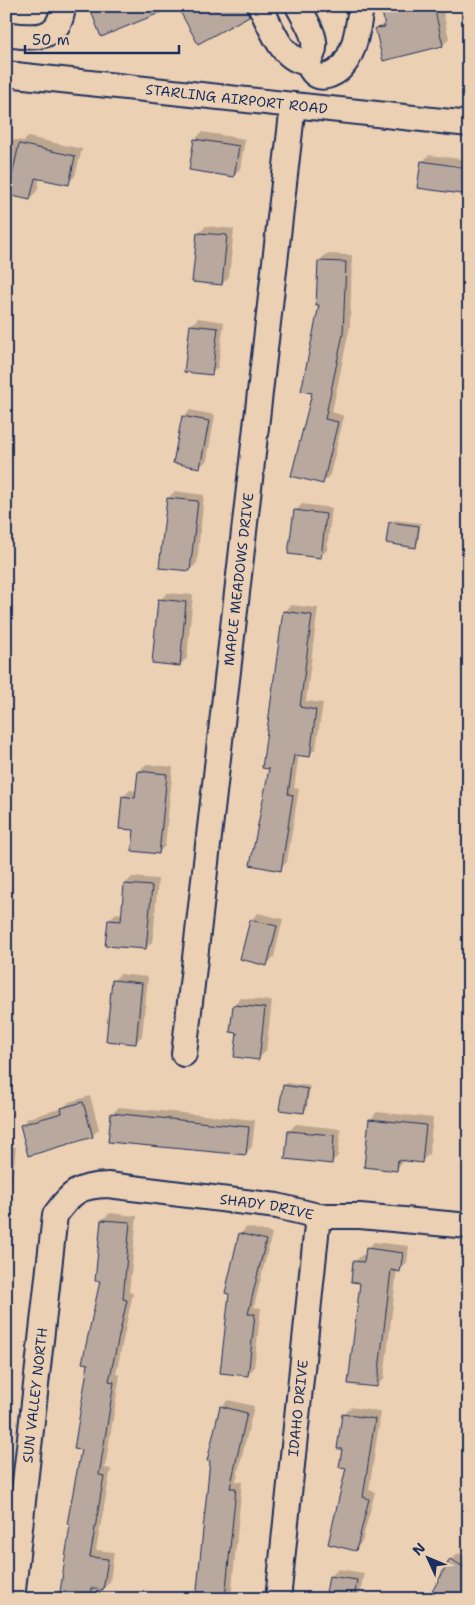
<svg xmlns="http://www.w3.org/2000/svg" width="475" height="1605" font-family="'Shantell Sans',sans-serif">
<style>
.shadow{fill:#0003}
.building{fill:#b8a89e;stroke:#1b2f5e}
.lines{fill:none;stroke-linecap:round;stroke-linejoin:round}
.minor-casing{stroke:#1b2f5e;stroke-width:28}
.minor{stroke:#ecd0b3;stroke-width:24}
.labels{text-anchor:middle;dominant-baseline:central;stroke-width:4;stroke-linejoin:round;paint-order:stroke}
.street-label{font-size:14px;fill:#1b2f5e;stroke:#ecd0b3}
</style>
<rect width="100%" height="100%" fill="#ecd0b3"/>
<filter id="ink" filterUnits="userSpaceOnUse"><feTurbulence type="fractalNoise" baseFrequency=".02" numOctaves="2"/><feDisplacementMap in="SourceGraphic" scale="10" xChannelSelector="R" yChannelSelector="G"/><feConvolveMatrix kernelMatrix="1 2 1 2 8 2 1 2 1" color-interpolation-filters="sRGB"/></filter>
<g filter="url(#ink)">
<!-- shadow -->
<path class="shadow" d="M178 6H253L255 8 248 15Z
M382 6H442L449 39 443 45 377 29 385 22Z
M202 132 245 139 240 169 233 176 195 139Z
M28 137 82 149 75 176 68 183 40 177 37 191 30 198 14 176 6 175V139L24 141Z
M429 155 469 160V166L422 162Z
M206 226 234 229 229 277 222 284 199 233Z
M326 254 352 255 350 326 332 412 344 416 330 475 323 482 313 392 320 304 319 261Z
M198 318 224 322 218 367 211 374 191 325Z
M190 410 215 415 207 460 200 467 183 417Z
M175 491 204 495 197 563 190 570 168 498Z
M302 504 332 508 327 550 320 557 295 511Z
M394 520 421 523 418 543 415 546 390 523Z
M167 593 193 595 187 658 180 665 160 600Z
M291 605 318 608 306 701 323 703 316 748 309 756 299 754 294 788 299 789 287 862 280 869 271 768 284 612Z
M146 764 173 767 165 846 158 853 136 829 123 797 130 790 137 791 139 771Z
M132 877 158 879 153 941 146 948 109 920 116 913 122 914 125 884Z
M258 913 283 919 274 957 267 964 251 920Z
M120 974 148 977 142 1036 135 1043 113 981Z
M241 998 272 1001 266 1051 259 1058 238 1032 232 1031 234 1005Z
M287 1083 310 1086 307 1108 304 1111 284 1086Z
M90 1096 99 1129 92 1136 21 1125 28 1118 63 1108 69 1102Z
M119 1107 255 1120 252 1147 245 1154 112 1114Z
M377 1112 433 1118 429 1154 422 1161 404 1160 397 1169 370 1120Z
M296 1124 341 1129 338 1156 331 1163 289 1131Z
M6 1146 16 1147 6 1239Z
M110 1213 137 1216 129 1292 133 1293 116 1374 120 1375 105 1468 111 1469 96 1550 114 1552 110 1582 103 1589 96 1588 95 1599H60L82 1449 101 1280H96L102 1220Z
M247 1227 272 1233 254 1307 261 1308 254 1368 247 1375 240 1234Z
M374 1242 409 1246 407 1263 400 1270H397L384 1379 377 1386 362 1282 354 1262 362 1255H367V1249Z
M228 1400 254 1406 236 1481 242 1482 231 1599H197L221 1407Z
M351 1407 381 1412 369 1490 375 1492 362 1542 355 1549 348 1467 344 1448V1414Z
M458 1553 469 1559V1590L464 1599H442L451 1560Z
M338 1569 364 1573 359 1599H327L331 1576Z"/>
<!-- building -->
<path class="building" d="M89 6H174V7L101 37Z
M177 6H246L249 16 198 44Z
M381 6H434L443 46 383 61 375 28 385 27Z
M194 139 239 146 234 177 189 170Z
M19 144 75 156 69 185 35 178 30 200 8 195Z
M421 161 469 168V195L417 188Z
M197 233 227 235 222 285 192 282Z
M318 261 346 262 343 334 325 419 338 422 323 484 291 476 312 393 301 391 319 305H316Z
M190 325 218 328 212 375 184 372Z
M182 416 209 421 200 468 173 463Z
M167 498 198 501 190 571 159 568Z
M294 510 326 514 321 558 288 554Z
M389 522 419 526 416 548 386 543Z
M158 599 186 602 180 666 152 663Z
M283 611 312 615 300 707 316 710 310 757 294 755 288 794 293 795 281 871 250 865 269 769 262 768Z
M138 771 167 774 159 854 132 851 134 830 119 829 122 796 135 798Z
M124 884 152 886 146 949 105 946 108 920 121 921Z
M250 920 277 926 267 966 240 959Z
M112 980 142 983 136 1044 106 1041Z
M233 1005 265 1008 259 1060 234 1057 237 1033 230 1032Z
M283 1085 308 1089 304 1113 279 1110Z
M83 1102 93 1137 28 1156 20 1125 62 1113 61 1108Z
M111 1113 249 1127 246 1155 108 1142Z
M369 1119 426 1125 422 1163 398 1160 397 1171 364 1167Z
M288 1131 334 1135 332 1164 285 1159Z
M101 1220 130 1222 123 1299 127 1300 109 1381 114 1382 99 1475 104 1476 90 1557 108 1559 103 1590 91 1588 89 1599H59L70 1525 67 1524 81 1450 74 1449 88 1364 82 1363 100 1281H95Z
M239 1233 266 1240 248 1314H255L248 1376 220 1373 229 1294 225 1293Z
M366 1248 403 1253 400 1272 391 1270 377 1387 348 1384 360 1283 351 1282 353 1261 364 1262Z
M220 1406 247 1413 230 1488H236L225 1599H196L210 1461H207Z
M342 1414 375 1419 363 1497 369 1499 356 1551 328 1544 346 1468 339 1467 342 1449H337Z
M450 1559 469 1570V1586L462 1599H428Z
M329 1576 357 1580 354 1599H325Z"/>
<g class="lines">
<!-- minor casing -->
<g class="minor-casing">
<g id="minor">
<path d="M260 6C271 26 281 61 307 62"/>
<path d="M298 6C307 24 324 44 307 62"/>
<path d="M6 34C33 38 60 42 63 6"/>
<path d="M307 62C311 71 315 79 327 76 354 69 358 29 361 6"/>
<path id="s1" d="M6 74 469 124"/>
<path id="s2" d="M184 1054 293 105"/>
<path id="s3" d="M12 1599 55 1215C72 1192 78 1186 108 1185L277 1206 318 1216H360L469 1226"/>
<path id="s4" d="M278 1599 318 1216"/>
</g>
</g>
<!-- minor -->
<use href="#minor" class="minor"/>
</g>
</g>
<g class="labels">
<!-- street labels -->
<g class="street-label">
<text stroke="none"><textPath href="#s1" startOffset="232">STARLING AIRPORT ROAD</textPath></text>
<text stroke="none"><textPath href="#s2" startOffset="478">MAPLE MEADOWS DRIVE</textPath></text>
<text stroke="none"><textPath href="#s3" startOffset="611">SHADY DRIVE</textPath></text>
<text stroke="none"><textPath href="#s3" startOffset="205">SUN VALLEY NORTH</textPath></text>
<text stroke="none"><textPath href="#s4" startOffset="192">IDAHO DRIVE</textPath></text>
</g>
</g>
<!-- margin -->
<rect width="475" height="1605" fill="none" stroke="#ecd0b3" stroke-width="25"/>
<rect x="12" y="12" width="450" height="1580" fill="none" stroke="#1b2f5e" stroke-width="2" filter="url(#ink)"/>
<!-- north arrow -->
<g transform="translate(428 1558) rotate(314)" stroke="#ecd0b3" stroke-width="4" paint-order="stroke">
<path d="M0-4L9 19L0 12L-9 19Z" fill="#1b2f5e"/>
<text y="-8" font-size="14" font-weight="bold" text-anchor="middle" fill="#1b2f5e">N</text>
</g>
<!-- scale -->
<path d="M25 45v8h154v-8" fill="none" stroke="#1b2f5e" stroke-width="2.5"/>
<text x="32" y="45" font-size="15" fill="#1b2f5e" stroke="#ecd0b3" stroke-width="4" paint-order="stroke">50 m</text>
</svg>
